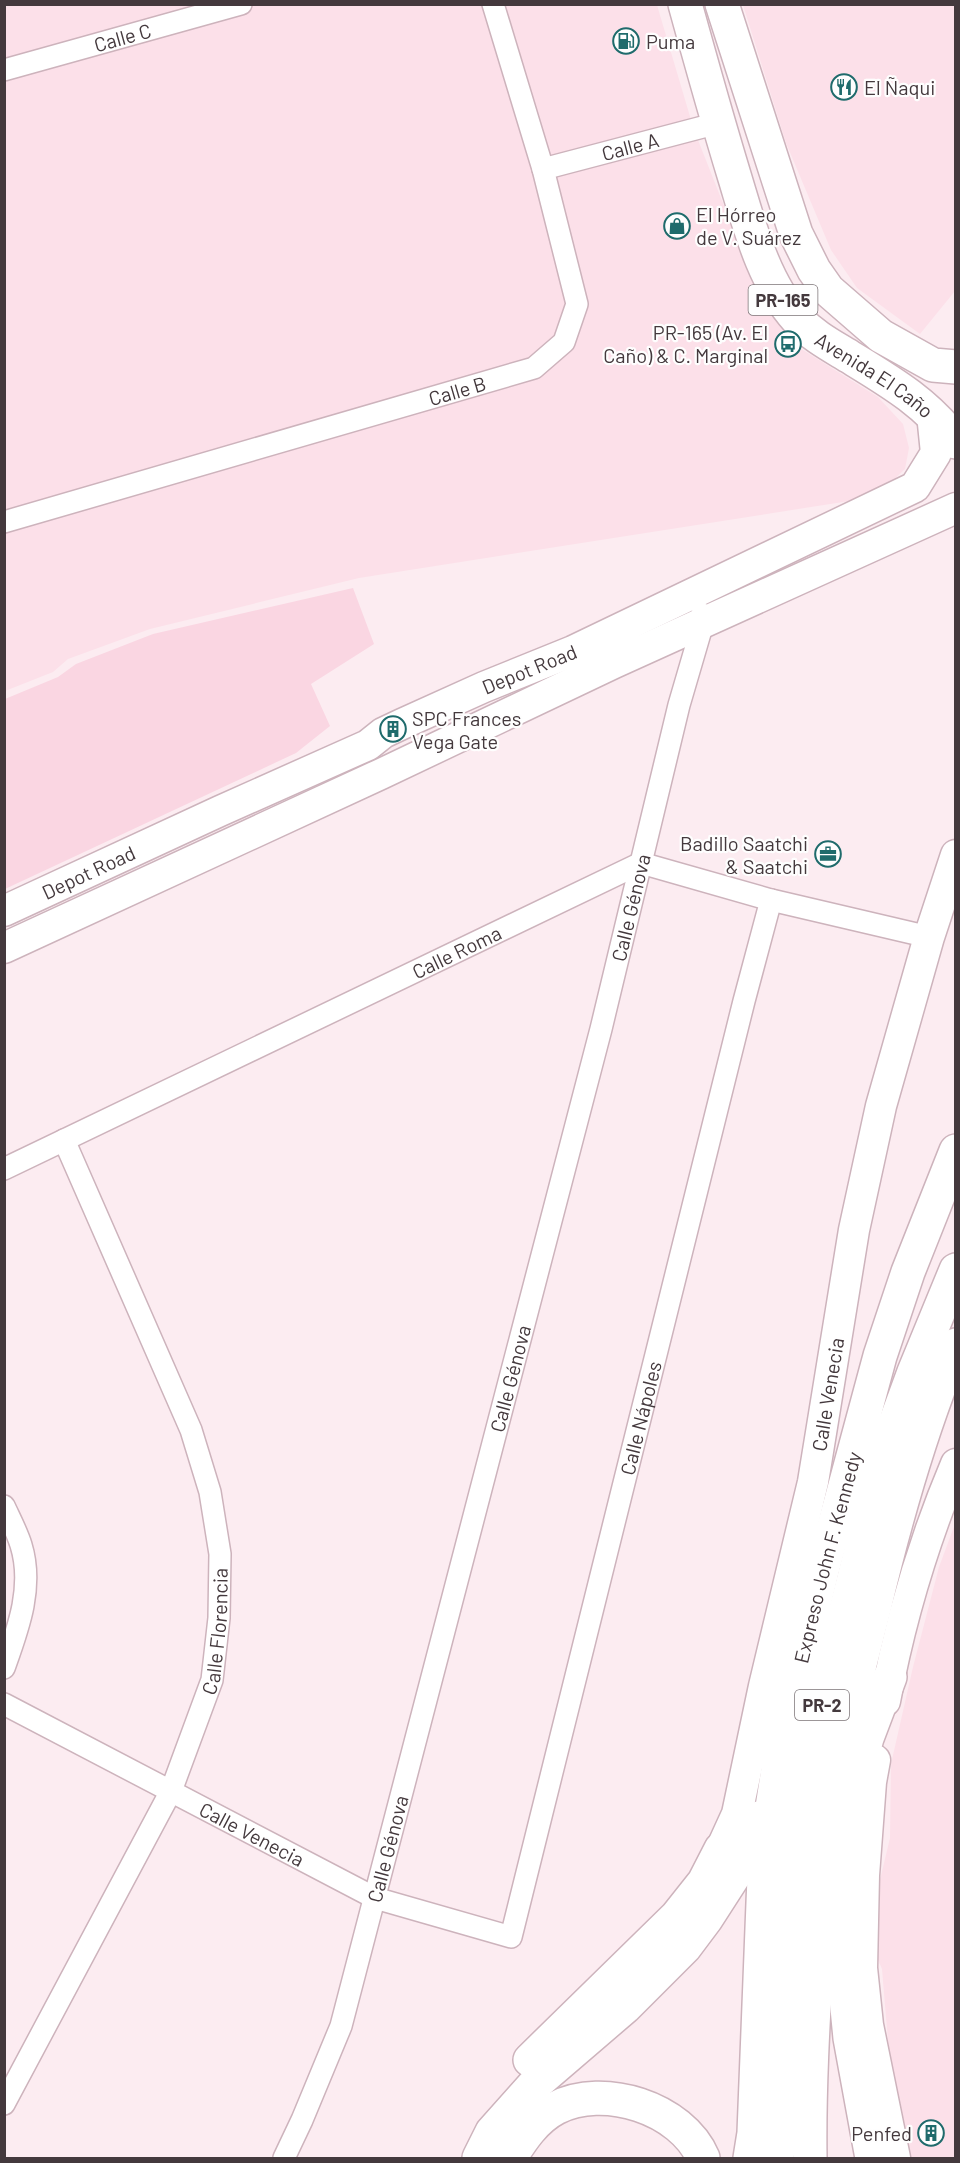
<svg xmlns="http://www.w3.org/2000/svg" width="960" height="2163" font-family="Barlow,sans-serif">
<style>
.built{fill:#fce0e9}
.green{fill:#fad6e2}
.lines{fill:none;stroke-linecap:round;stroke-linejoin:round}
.street-casing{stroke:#cdb3bc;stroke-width:24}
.secondary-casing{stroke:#cdb3bc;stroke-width:33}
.primary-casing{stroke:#cdb3bc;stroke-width:36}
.highway-casing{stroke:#cdb3bc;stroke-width:36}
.street{stroke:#fff;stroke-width:21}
.secondary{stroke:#fff;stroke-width:30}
.primary{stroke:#fff;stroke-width:33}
.highway{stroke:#fff;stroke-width:33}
.labels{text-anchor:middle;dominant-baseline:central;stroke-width:4.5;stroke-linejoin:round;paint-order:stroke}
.shield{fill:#fefefe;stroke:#7c7477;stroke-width:1.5}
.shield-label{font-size:18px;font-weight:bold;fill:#44393d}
.street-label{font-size:20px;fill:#44393d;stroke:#fefefe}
.poi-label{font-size:20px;fill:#44393d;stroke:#fefefe;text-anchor:start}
</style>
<rect width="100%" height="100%" fill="#fcecf1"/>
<!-- built -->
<path class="built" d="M5 5H657L694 130 757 289 795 345 878 397 903 424 909 448 905 469 887 486 862 499 359 578 150 629 68 659 53 672 5 691Z
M743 5H955V291L920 334 857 288 831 250 786 143Z
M955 1524V2158H911L903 2135 889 2053 882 1969 874 1951 879 1913V1884L890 1838 891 1764 913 1667 939 1567Z"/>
<!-- green -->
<path class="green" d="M353 588 374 644 311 684 330 726 296 753 5 889V699L58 677 76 664 153 634Z"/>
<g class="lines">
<!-- street casing -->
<g class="street-casing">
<g id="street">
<path id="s1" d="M4 70 241 4"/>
<path id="s2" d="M543 169 718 123"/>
<path id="s3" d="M4 522 534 368 564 342 577 304 543 169 493 4"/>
<path id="s4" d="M4 1169 641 863 771 900 929 937"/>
<path d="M4 1506C10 1519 17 1532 21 1545 34 1587 18 1629 4 1668"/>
<path id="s5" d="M4 1704 375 1898 511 1937 744 1001 771 900"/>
<path id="s6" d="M4 2104 171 1791 212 1680 219 1618 220 1554 210 1492 191 1430 64 1140"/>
<path id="s7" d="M284 2158 302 2120 341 2026 601 1029 679 705 703 623 702 614"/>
</g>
</g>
<!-- secondary casing -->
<g class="secondary-casing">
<g id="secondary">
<path id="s8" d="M4 911 220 811 368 745 383 733 402 724 484 687 573 651 915 487 936 453 932 414"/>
<path d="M4 948 381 774 614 663 956 508"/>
<path d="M885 1701C900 1620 924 1540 956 1464"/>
<path d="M875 1760 871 1782 864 1875 862 1968 868 2025 895 2158"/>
<path id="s9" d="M721 1849 737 1814 764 1686 813 1482 854 1230 881 1106 929 937 956 855"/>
</g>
</g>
<!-- primary casing -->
<g class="primary-casing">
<g id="primary">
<path id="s10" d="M685 4C701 62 717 119 734 175 749 224 763 282 798 320 813 336 832 346 850 357 891 382 927 403 956 442"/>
<path d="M722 4 796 234 814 270 828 290 881 336 933 365 956 367"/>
</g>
</g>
<!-- highway casing -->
<g class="highway-casing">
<g id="highway">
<path d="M530 2060 677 1916 704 1882 721 1849"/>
<path d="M479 2158 492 2132 533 2086 625 2007 685 1947 706 1919 735 1874 759 1818"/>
<path d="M510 2158C522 2139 535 2119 556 2108 603 2083 682 2108 703 2158"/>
<path id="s11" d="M750 2158 754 2133 765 1852 785 1725 822 1571 880 1356 908 1272 956 1151"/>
<path d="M777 2158 781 2123 792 1890 800 1812 806 1776 822 1704 889 1440 914 1372 956 1270"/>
<path d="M810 2158C809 2090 813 2022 817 1954 820 1901 821 1848 830 1796 842 1733 858 1671 874 1609 895 1520 920 1430 956 1345"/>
<path d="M872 2158 850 2038 845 1988 843 1925 847 1851 855 1781 867 1738 890 1677"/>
</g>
</g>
<!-- street -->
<use href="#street" class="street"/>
<!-- secondary -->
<use href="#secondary" class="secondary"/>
<!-- primary -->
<use href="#primary" class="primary"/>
<!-- highway -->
<use href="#highway" class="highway"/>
</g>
<!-- icons -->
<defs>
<g id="fuel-ring" transform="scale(1.35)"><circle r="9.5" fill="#fefefe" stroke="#1f6b6c" stroke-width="1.5"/><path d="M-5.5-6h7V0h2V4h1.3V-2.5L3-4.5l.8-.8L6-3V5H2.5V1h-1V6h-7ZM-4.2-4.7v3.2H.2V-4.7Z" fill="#1f6b6c"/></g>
<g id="restaurant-ring" transform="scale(1.35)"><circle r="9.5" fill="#fefefe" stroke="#1f6b6c" stroke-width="1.5"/><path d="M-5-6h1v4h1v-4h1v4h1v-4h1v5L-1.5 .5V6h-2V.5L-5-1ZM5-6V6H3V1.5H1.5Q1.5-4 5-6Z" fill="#1f6b6c"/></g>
<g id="shop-ring" transform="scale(1.35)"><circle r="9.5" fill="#fefefe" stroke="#1f6b6c" stroke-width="1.5"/><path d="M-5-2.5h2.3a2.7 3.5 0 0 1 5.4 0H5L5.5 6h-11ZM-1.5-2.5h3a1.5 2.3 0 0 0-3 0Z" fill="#1f6b6c"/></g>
<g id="bus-ring" transform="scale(1.35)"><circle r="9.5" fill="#fefefe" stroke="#1f6b6c" stroke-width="1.5"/><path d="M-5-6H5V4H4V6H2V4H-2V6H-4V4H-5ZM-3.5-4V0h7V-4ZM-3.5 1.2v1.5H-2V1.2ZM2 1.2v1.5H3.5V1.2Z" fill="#1f6b6c"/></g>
<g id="building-ring" transform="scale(1.35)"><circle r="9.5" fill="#fefefe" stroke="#1f6b6c" stroke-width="1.5"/><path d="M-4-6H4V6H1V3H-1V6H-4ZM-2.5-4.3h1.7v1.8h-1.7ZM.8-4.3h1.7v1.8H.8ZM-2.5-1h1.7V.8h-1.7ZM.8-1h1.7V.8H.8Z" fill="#1f6b6c"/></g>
<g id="office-ring" transform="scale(1.35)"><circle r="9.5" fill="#fefefe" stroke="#1f6b6c" stroke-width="1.5"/><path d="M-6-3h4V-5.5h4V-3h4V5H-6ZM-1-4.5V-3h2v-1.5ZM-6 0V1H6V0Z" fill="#1f6b6c"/></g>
</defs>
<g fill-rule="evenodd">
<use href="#fuel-ring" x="626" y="41"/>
<use href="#restaurant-ring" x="844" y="87"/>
<use href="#shop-ring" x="677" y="226"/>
<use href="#bus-ring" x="788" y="344"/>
<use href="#building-ring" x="393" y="729"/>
<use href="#office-ring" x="828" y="854"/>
<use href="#building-ring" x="931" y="2133"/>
</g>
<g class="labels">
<!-- shield labels -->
<g class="shield">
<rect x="748.5" y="285" width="69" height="30" rx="4.5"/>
<rect x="795" y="1690" width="54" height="30" rx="4.5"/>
</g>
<g class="shield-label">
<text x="783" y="300">PR-165</text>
<text x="822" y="1705">PR-2</text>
</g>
<!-- street labels -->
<g class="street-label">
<text stroke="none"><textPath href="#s1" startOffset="123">Calle C</textPath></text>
<text stroke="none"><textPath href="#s2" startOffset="90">Calle A</textPath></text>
<text stroke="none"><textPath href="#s10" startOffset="432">Avenida El Caño</textPath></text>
<text stroke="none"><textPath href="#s3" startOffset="472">Calle B</textPath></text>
<text stroke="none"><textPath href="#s8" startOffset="579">Depot Road</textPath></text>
<text stroke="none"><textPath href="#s8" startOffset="93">Depot Road</textPath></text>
<text stroke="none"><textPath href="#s7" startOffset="1299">Calle Génova</textPath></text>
<text stroke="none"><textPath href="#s4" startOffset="502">Calle Roma</textPath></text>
<text stroke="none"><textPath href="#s7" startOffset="813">Calle Génova</textPath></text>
<text stroke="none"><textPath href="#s9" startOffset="468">Calle Venecia</textPath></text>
<text stroke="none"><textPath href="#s5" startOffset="1095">Calle Nápoles</textPath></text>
<text stroke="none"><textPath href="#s11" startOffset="608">Expreso John F. Kennedy</textPath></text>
<text stroke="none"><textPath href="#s6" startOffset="522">Calle Florencia</textPath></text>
<text stroke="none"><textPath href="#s5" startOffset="280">Calle Venecia</textPath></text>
<text stroke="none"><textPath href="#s7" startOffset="327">Calle Génova</textPath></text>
</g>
<!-- poi labels -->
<g class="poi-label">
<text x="646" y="41">Puma</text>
<text x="864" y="87">El Ñaqui</text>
<text x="696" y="214">El Hórreo<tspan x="696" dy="23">de V. Suárez</tspan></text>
<text x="768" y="332" text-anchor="end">PR-165 (Av. El<tspan x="768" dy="23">Caño) &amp; C. Marginal</tspan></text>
<text x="412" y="718">SPC Frances<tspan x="412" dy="23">Vega Gate</tspan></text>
<text x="808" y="843" text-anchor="end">Badillo Saatchi<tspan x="808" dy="23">&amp; Saatchi</tspan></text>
<text x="912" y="2133" text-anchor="end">Penfed</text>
</g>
</g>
<!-- border -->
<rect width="960" height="2163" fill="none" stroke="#44393d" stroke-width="12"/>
</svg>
